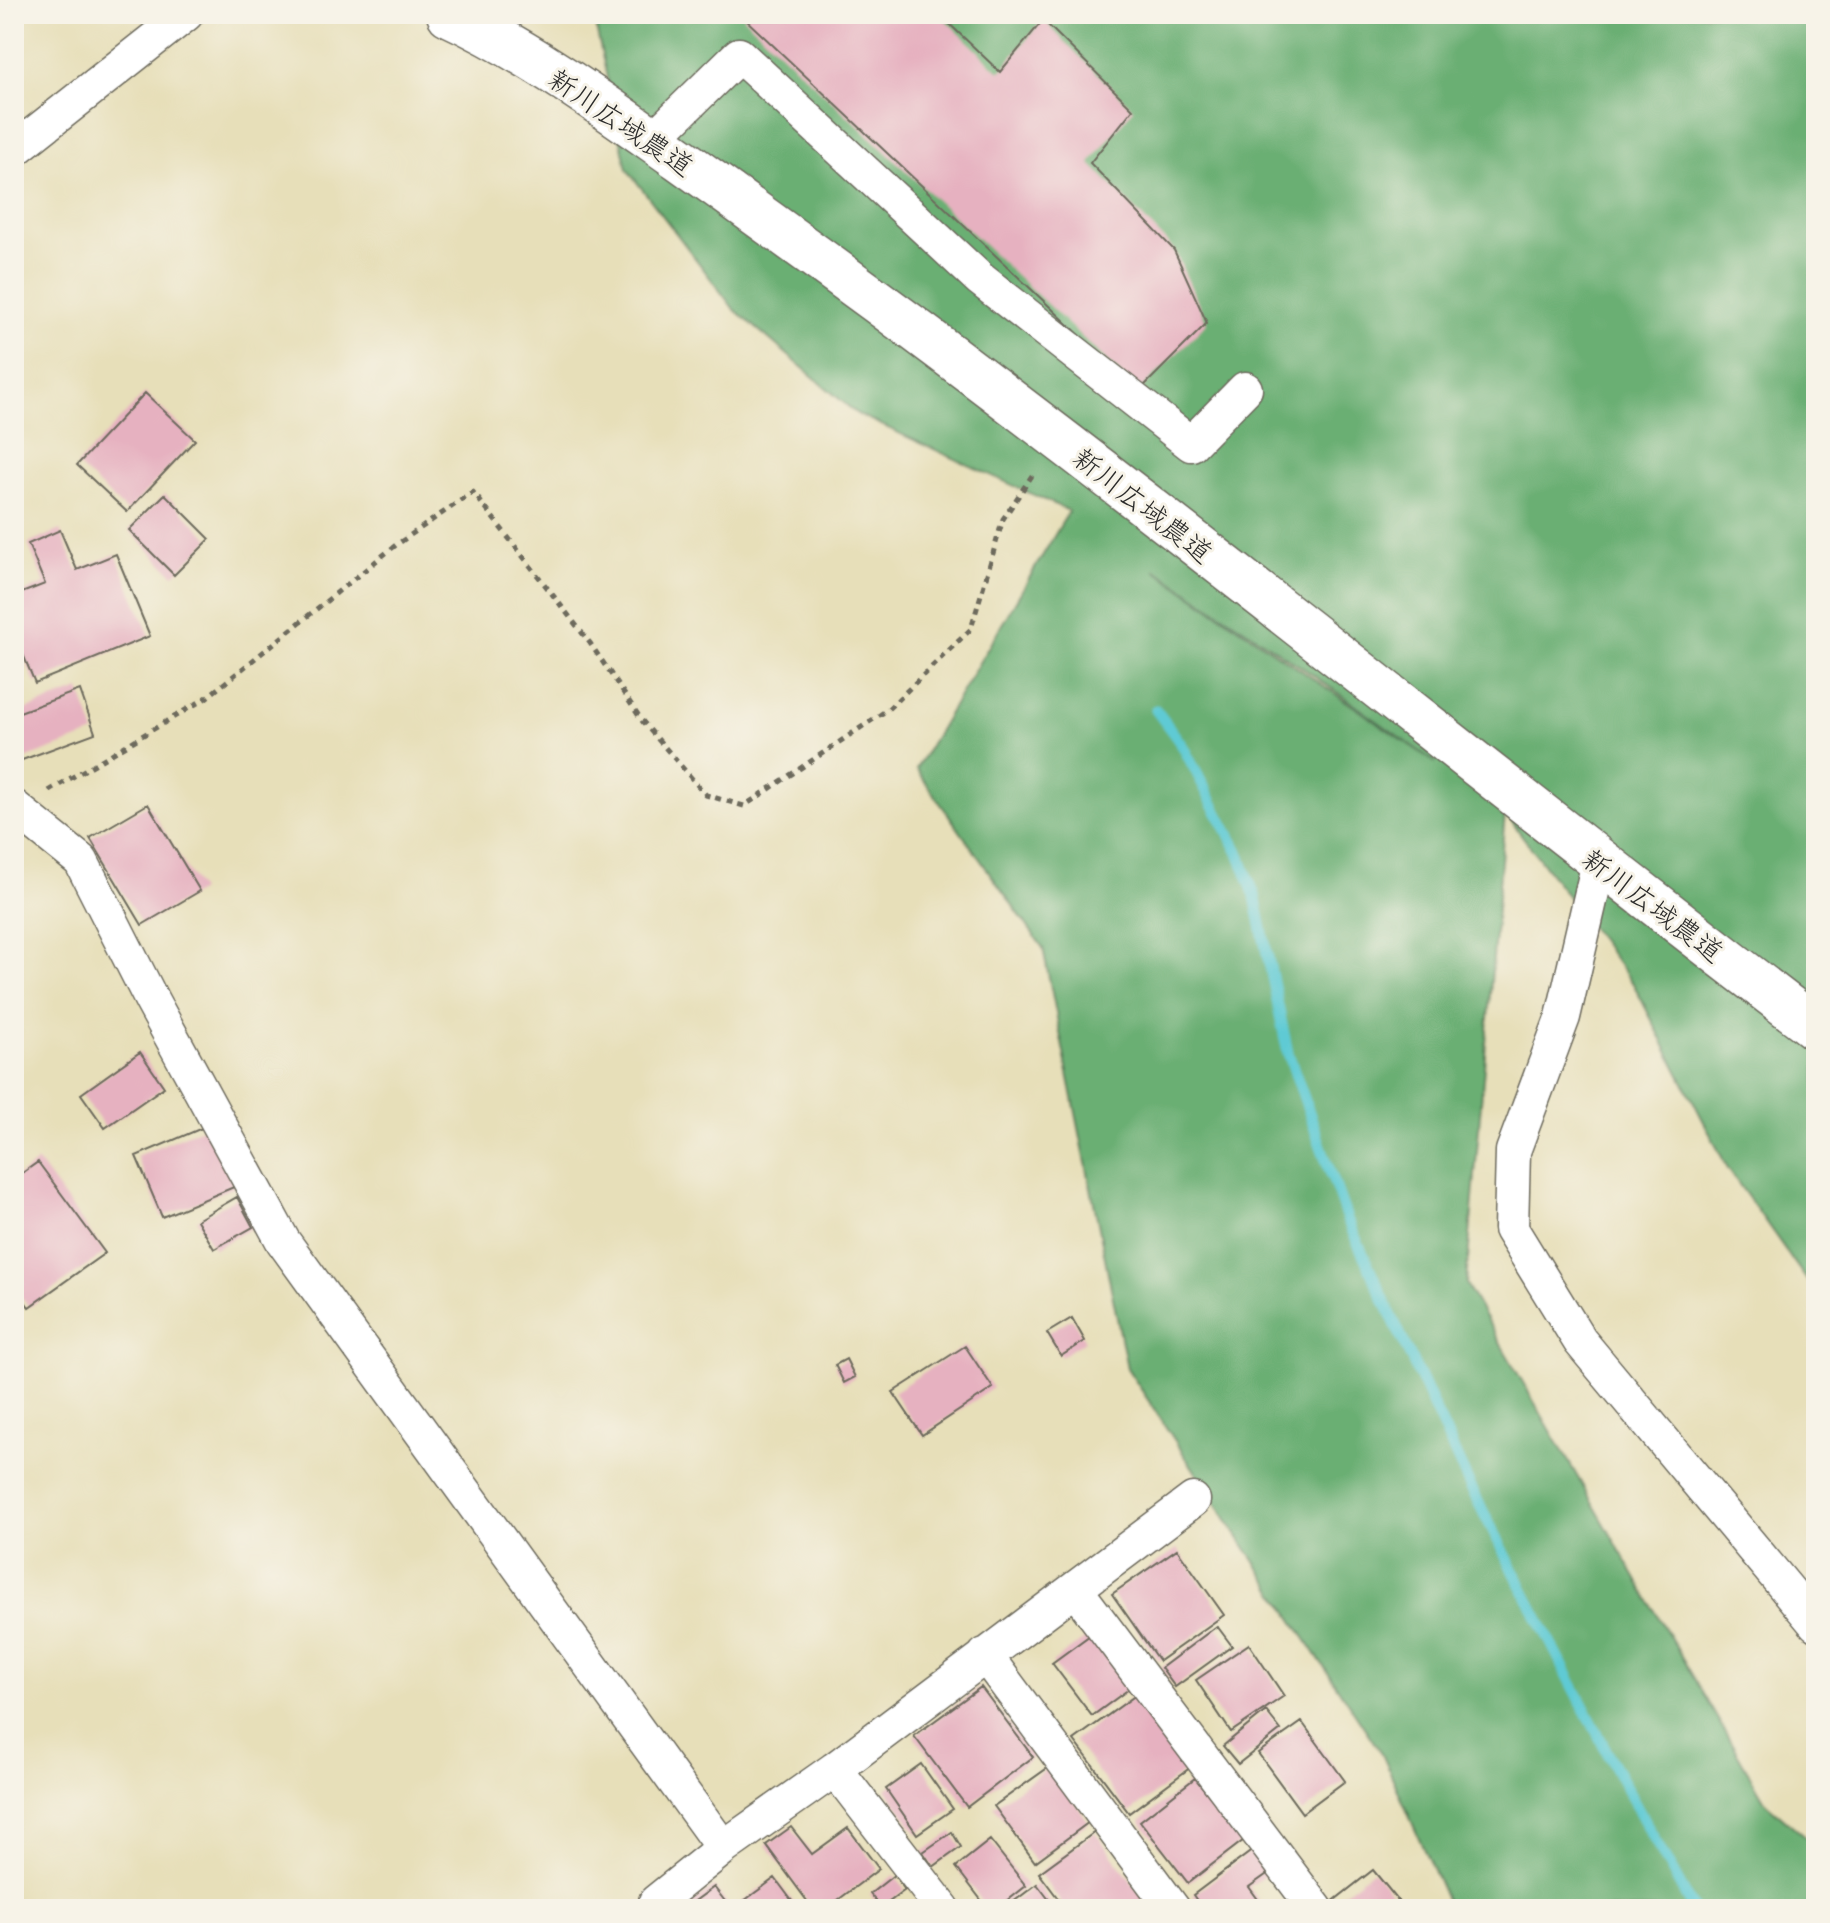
<svg xmlns="http://www.w3.org/2000/svg" width="1830" height="1923" font-family="'Playpen Sans','Klee One',sans-serif">
<style>
.forest{fill:#6baf73;stroke:#4b6d4f;stroke-width:2;fill-rule:evenodd}
.lines{fill:none;stroke-linecap:round;stroke-linejoin:round}
.stream{stroke:#5ecad4;stroke-width:11}
.building{fill:#e6b1c0}
.street-casing{stroke:#6d6a5d;stroke-width:37}
.secondary-casing{stroke:#6d6a5d;stroke-width:47}
.path{stroke:#6d6a5d;stroke-width:5;stroke-dasharray:6 6;stroke-linecap:butt}
.street{stroke:#fff;stroke-width:34}
.secondary{stroke:#fff;stroke-width:44}
.labels{text-anchor:middle;dominant-baseline:central;stroke-width:6;stroke-linejoin:round;paint-order:stroke}
.street-label{font-size:28px;fill:#2b2b2b;stroke:#f7f3e8}
</style>
<rect width="100%" height="100%" fill="#f7f3e8"/>
<filter id="ink" filterUnits="userSpaceOnUse"><feTurbulence type="fractalNoise" baseFrequency=".0125" numOctaves="2"/><feDisplacementMap in="SourceGraphic" scale="16" xChannelSelector="R" yChannelSelector="G"/><feConvolveMatrix kernelMatrix="1 2 1 2 8 2 1 2 1" color-interpolation-filters="sRGB"/></filter>
<filter id="wash" filterUnits="userSpaceOnUse"><feTurbulence type="fractalNoise" baseFrequency=".006" numOctaves="4" result="noise"/><feDisplacementMap in="SourceGraphic" scale="32" xChannelSelector="R" yChannelSelector="G"/><feGaussianBlur stdDeviation="1.8" result="paint"/><feColorMatrix in="noise" values="0 0 0 0 0 0 0 0 0 0 0 0 0 0 0 0 0 1.4 0 .05"/><feComposite in="paint" operator="in"/></filter>
<g filter="url(#wash)">
<rect width="100%" height="100%" fill="#e7dfb9"/>
<!-- forest -->
<path class="forest" d="M593 14H1816V1293L1728 1169 1634 985 1505 813 1466 1284 1766 1803 1816 1846V1909H1450L1383 1756 1127 1368 1043 948 916 769 1069 511 857 414 734 309 627 169ZM1156 570 1313 675 1436 763 1156 571Z"/>
<g class="lines">
<!-- stream -->
<path class="stream" d="M1156 710 1182 745 1239 853 1255 896 1288 1053 1347 1219 1470 1486 1618 1773 1693 1909"/>
</g>
<g id="blocks">
<!-- building -->
<path class="building" d="M746 14H939L1000 72 1043 20 1133 109 1090 163 1174 250 1207 323 1139 391 743 17Z
M145 393 195 440 127 512 77 465Z
M165 494 210 539 174 575 129 530Z
M60 530 77 570 116 554 150 636 35 683 14 633V596L45 584 28 544Z
M80 690 95 733 14 763V714Z
M148 804 200 891 142 925 90 838Z
M140 1052 164 1087 105 1128 81 1094Z
M209 1125 234 1187 162 1217 136 1156Z
M38 1162 105 1253 29 1307 14 1287V1179Z
M237 1197 253 1227 214 1249 197 1220Z
M1072 1318 1085 1341 1061 1356 1047 1333Z
M965 1346 993 1388 922 1435 893 1392Z
M846 1359 855 1377 844 1383 835 1365Z
M1177 1549 1224 1615 1159 1661 1112 1594Z
M1217 1626 1232 1646 1175 1687 1161 1668Z
M1093 1633 1133 1686 1092 1716 1052 1663Z
M1249 1644 1284 1696 1231 1732 1196 1680Z
M981 1687 1033 1757 967 1807 914 1736Z
M1136 1695 1191 1767 1129 1813 1074 1740Z
M1266 1711 1281 1730 1238 1764 1223 1746Z
M1302 1722 1345 1781 1302 1813 1258 1753Z
M921 1764 953 1809 917 1834 886 1789Z
M1049 1767 1089 1822 1035 1862 994 1806Z
M1195 1778 1244 1840 1188 1883 1140 1821Z
M791 1827 812 1854 848 1828 879 1869 826 1909H813L766 1845Z
M952 1832 961 1847 933 1867 923 1852Z
M1095 1832 1152 1909H1066L1039 1873Z
M990 1840 1026 1886 997 1909H988L956 1867Z
M1253 1850 1270 1872 1249 1887 1265 1909H1203L1193 1895Z
M1373 1870 1405 1909H1336L1331 1903Z
M894 1875 905 1890 881 1908 870 1894Z
M775 1878 798 1909H733Z
M1037 1884 1056 1909H1004Z
M714 1887 731 1909H684Z"/>
</g>
</g>
<g filter="url(#ink)">
<use href="#blocks" fill-opacity="0" stroke="#6d6a5d" stroke-width="2"/>
<g class="lines">
<!-- street casing -->
<g class="street-casing">
<path id="street" d="M652 140 739 55 980 279 1191 444 1245 389
M14 150 186 14
M14 807 81 861 152 1001 283 1241 723 1848
M1599 862 1563 1017 1513 1151 1511 1229 1580 1341 1816 1624
M1075 1589 1316 1909
M985 1655 1173 1909
M835 1769 943 1909
M661 1909 656 1902 723 1848 835 1769 1193 1500"/>
</g>
<!-- secondary casing -->
<g class="secondary-casing">
<path id="secondary" d="M449 14C531 52 606 107 680 159 757 214 833 269 909 325 1216 554 1512 796 1816 1028"/>
</g>
<!-- path -->
<path class="path" d="M49 791 206 698 396 545 473 492 590 643 643 722 706 795 744 806 887 710 971 629 1003 519 1035 471"/>
<!-- street -->
<use href="#street" class="street"/>
<!-- secondary -->
<use href="#secondary" class="secondary"/>
</g>
</g>
<g class="labels">
<!-- street labels -->
<g class="street-label">
<text transform="translate(622 121) rotate(34)">新川広域農道</text>
<text transform="translate(1144 504) rotate(38)">新川広域農道</text>
<text transform="translate(1654 904) rotate(37)">新川広域農道</text>
</g>
</g>
<!-- margin -->
<rect width="1830" height="1923" fill="none" stroke="#f7f3e8" stroke-width="48"/>
</svg>
